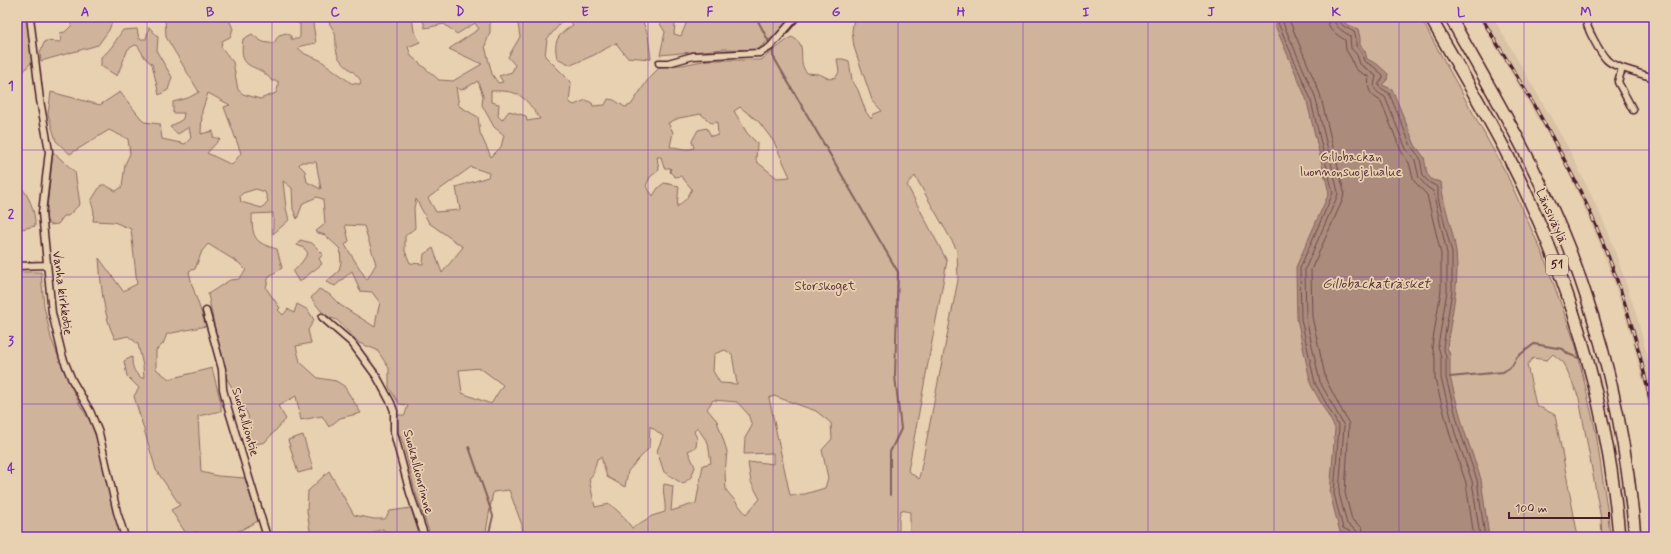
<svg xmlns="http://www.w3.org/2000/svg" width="1671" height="554" font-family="Mynerve,sans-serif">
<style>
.built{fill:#dac2a6}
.green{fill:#cfb49b;stroke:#8c6a63;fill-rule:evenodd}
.water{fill:#aa8b7c;stroke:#84605c}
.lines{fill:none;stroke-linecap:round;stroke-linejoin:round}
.shore{stroke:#704a4b;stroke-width:1}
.stream{stroke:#84605c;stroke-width:2}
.street-casing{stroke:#4a1f2b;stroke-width:9}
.highway-casing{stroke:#4a1f2b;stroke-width:14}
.street{stroke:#e8d1b1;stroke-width:6}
.highway{stroke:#e8d1b1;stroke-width:11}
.rail-casing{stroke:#4a1f2b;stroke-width:3.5}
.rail{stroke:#e8d1b1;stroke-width:2;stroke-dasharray:6;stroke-linecap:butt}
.grid{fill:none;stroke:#7b2cbf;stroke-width:1;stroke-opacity:0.55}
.labels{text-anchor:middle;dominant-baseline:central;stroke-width:3.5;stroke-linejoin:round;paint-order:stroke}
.shield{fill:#e8d1b1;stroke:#795453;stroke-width:1}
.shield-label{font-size:12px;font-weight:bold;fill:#4a1f2b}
.park-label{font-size:13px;fill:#5e353c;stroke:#e8d1b1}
.street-label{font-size:13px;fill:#4a1f2b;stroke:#e8d1b1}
.water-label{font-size:14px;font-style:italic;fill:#5d353b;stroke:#e8d1b1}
.neatline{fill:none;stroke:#7b2cbf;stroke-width:1.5}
.grid-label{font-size:13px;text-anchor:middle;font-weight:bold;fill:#7b2cbf}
</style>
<rect width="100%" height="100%" fill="#e8d1b1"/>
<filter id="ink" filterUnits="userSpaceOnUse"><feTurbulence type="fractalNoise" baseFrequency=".025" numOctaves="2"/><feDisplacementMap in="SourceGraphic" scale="8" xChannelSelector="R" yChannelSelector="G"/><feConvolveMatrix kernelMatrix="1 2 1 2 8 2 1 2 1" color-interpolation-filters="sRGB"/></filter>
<g filter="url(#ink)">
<!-- built -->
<path class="built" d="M1478 17H1493L1569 149 1608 231 1636 313 1654 382V441L1646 394 1631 335 1612 277 1597 238 1565 165Z"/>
<!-- green -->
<path class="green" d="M17 17H28L34 59 23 72 17 66Z
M70 17H114L109 30 98 45 41 61 40 52 45 41 61 42 60 33 65 32 72 25Z
M165 17H228L233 29 230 37 222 41 221 47 233 62 238 90 243 94 260 99 276 93 278 87V81H272C257 60 238 75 243 39L252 34C259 40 263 44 274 43L279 35 286 33 291 36V39H298L300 37V24L292 20 293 17H312L316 43 301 46 298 48 305 54 320 60 351 83 357 84H360L361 81C354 70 347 69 341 61 334 53 337 43 335 33 333 28 328 22 326 17H412L414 31 420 42 408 47 411 56 439 80 453 81 482 64 449 49 479 29 475 23 457 34 444 24 425 28 423 20 426 17H494L490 22V32L485 46 492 74 498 83 503 82 499 76 512 72 515 65 508 57 520 37 517 17H566L547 39 545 56 568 79 571 84 569 102 574 105 586 100 592 103 593 106 605 105 608 99 614 100 625 107 631 105 649 78 661 66 682 65 708 60H761L791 37C810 44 795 60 807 73L819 74 830 79 836 77 839 72 837 59H843L849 61 852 80 858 90 866 112 871 119 874 114 882 111 872 100 854 47 852 31 854 17H1420L1506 173 1544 257 1576 346 1596 433 1608 515 1610 537H1602L1601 519 1579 398 1564 363 1553 354 1547 360 1533 358 1527 365 1536 405 1555 415 1578 537H910V512L901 510 899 518V537H523L522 525 509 490 493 492 485 537H431L415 491 403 443 398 432 397 415H405L408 405 399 404 389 387V368L377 350 359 343 337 320 325 316 311 298 319 289 329 294 340 305 375 327 377 314 380 303 372 292 360 291 352 271 335 286 326 282 339 271 341 262 340 249 325 235 315 232 325 224 323 199 317 197 303 203 297 219 293 209 292 188 283 181 286 208 289 220 273 234V213L252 214C252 237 254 243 277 249L282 268 269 276 266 288 280 308 278 310 283 315 288 309 294 313 297 304 308 310 314 320 308 330 311 343 296 346 300 362 318 378 336 381 344 386 361 413 340 418 329 427 322 416 301 420 296 396 278 406 286 419 265 442 249 446 250 435 248 415 227 379 218 345 208 294 230 280 239 279 246 270 239 263 208 244 202 251 195 269 189 271 192 285 206 326 167 334 163 344 156 350V369L169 379 212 368 221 403V411L198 416 201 472 218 476 245 478 258 521 235 533 237 537H199L197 532 187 535 171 510 180 505 156 470 134 396 139 388 127 376 124 361 132 357C132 368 134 374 144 379L143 366 138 344 128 336 115 339C103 315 101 285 99 258L123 291 137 284 131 229 114 222 93 221 94 212 91 201 101 185H105L116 191 122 187 125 164 130 154 128 139 109 130 70 154 56 141 48 114 51 92 100 105 120 92 144 122 160 124 162 139 185 144 191 138 189 127 178 134 170 127 183 119 184 113H173V102L188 98 199 92 166 37ZM478 81 483 96 482 105 494 127 504 135 501 147 491 157 480 133 478 117 459 106 456 87 461 90ZM491 91C520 90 524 96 540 119L527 121 526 116 509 111 502 120 498 116 499 104 491 102ZM208 93 230 105 224 107 241 153 232 165 207 153 220 139 213 137V131L201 134 202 111ZM740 107 759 122 774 142 790 177 777 178 756 161 757 143 747 133 734 111ZM701 114 711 123 717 122 718 135 711 136 707 128 698 130 692 141 694 148C685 151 679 147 670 147L673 132 668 123 679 118ZM657 157H661L664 168H671L670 172 675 177 681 176 692 189 686 199 677 207 679 186 664 183 658 188 653 196 646 186 650 177 659 170ZM301 162H316L321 189 307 182 305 171 299 165ZM471 167 489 173 488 177 456 187 460 210 436 212 428 198ZM915 176 957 250 958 280 919 479 908 471 947 261 907 185ZM256 189 265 192 268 201 262 208 241 202 240 196 243 193ZM416 199 429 223 463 247 442 273 433 248 424 254 423 264 410 263 405 251V236L415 228 414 208ZM345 225 364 226 376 264 367 280 345 245 349 241ZM725 350 732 354 737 384 720 383 713 371 714 354ZM480 368 503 385 491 404 462 393 459 370ZM774 396 816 411 831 423 832 439 822 450 828 478 825 488 805 494 790 495 769 398ZM713 400 737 402 748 414 752 426 745 438 744 454 773 453V464L757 462 748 463 751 482 760 499 746 514 726 490 725 474 727 451 717 421 707 409ZM650 426 663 436 657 451 664 472 683 484 691 477 695 467 688 451 696 447 697 438 694 432 697 427 708 443 711 463 703 465 696 503 671 511 673 486 664 484C662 493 666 502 665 512L652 516 632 528 622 515 610 504 595 507 589 479 593 474 597 459 601 457 607 477 625 487 628 471 649 448Z
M567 17H641L648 35 651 59 627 57 616 43 594 55 571 65 557 58C553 40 558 35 573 25Z
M656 17H680L675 23 674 34 681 36 686 24V17H790L776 34 757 50 724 49 660 55 665 32Z
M149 27 158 37 157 52 172 77 168 90 159 95 152 64 145 58 138 46 135 45 128 49 117 76 101 66V57C112 50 116 39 123 30L137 29 139 39H146Z
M53 152 75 172 80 204 68 216H64L58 224 50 225 46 219Z
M17 183C28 192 36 212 35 226L17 230Z
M300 240 312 243 323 254 319 259 322 264 299 282 293 272 302 262 308 253 304 248 297 245Z
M17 272H41L44 306 51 338 64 371 80 405 91 423 99 446 121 537H17Z
M303 435 313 469 298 473 288 440Z
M329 471 354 515 374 519H385L390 511 411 508 420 537H392L383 529 374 532 371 537H311L307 511 308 491Z"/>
<!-- water -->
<path class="water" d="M1275 17H1341L1346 24 1358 29 1360 38V45L1365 51 1367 59 1377 64 1388 74 1387 80 1382 85 1392 89 1415 145 1424 157 1427 174 1432 180 1441 182C1443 206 1453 228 1456 252 1460 283 1451 316 1447 347L1450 355V377L1464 430 1481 479 1489 537H1354L1340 532 1330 494 1335 428 1311 385 1297 319 1296 267 1329 193 1306 98 1274 23Z"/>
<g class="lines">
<!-- shore -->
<path class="shore" d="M1279 17 1278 23 1310 97 1333 193 1300 268 1301 319 1315 383 1339 427 1334 494 1343 528 1351 532 1353 537
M1284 17 1283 23 1315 96 1338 192 1337 197 1305 269 1306 318 1320 382 1344 426 1339 493 1347 524 1356 530 1358 537
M1290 17V22L1320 94 1344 192 1343 199 1311 270 1312 317 1326 380 1349 424 1345 493 1352 520 1362 527 1364 537
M1327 17C1327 29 1336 34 1345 40L1346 50 1351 58 1354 66 1358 71 1369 77C1367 90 1370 95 1381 101L1401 151 1409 163 1414 181 1427 195 1441 254V290L1432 346 1435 358V379L1450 435 1466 483 1474 537
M1333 17C1334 27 1343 31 1350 36L1351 48 1357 55 1360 64 1376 76C1373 89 1373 90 1385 97L1406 149 1415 160 1419 178 1427 187 1433 191 1447 253V291L1438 346 1441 357V378L1455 433 1472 481 1480 537
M1338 17C1339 26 1348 28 1354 32L1356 38V46L1362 53 1364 61 1374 67 1383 75V78L1379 83V87L1389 93 1411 146 1420 158 1423 176 1430 183 1438 187V198L1452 253V291L1443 347 1446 356V378L1460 431 1477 480 1485 537"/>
<!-- stream -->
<path class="stream" d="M756 17 770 44
M773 50V56L898 272 895 376 901 429 890 452V495
M1450 377 1503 372 1512 366 1517 357 1534 344 1563 349 1568 354 1579 358
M469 447 493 516 488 537"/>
<!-- street casing -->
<g class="street-casing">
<path id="street" d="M30 17 40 100 49 151 42 213 52 313 63 358 72 380 90 411 99 433 117 512 125 537
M1586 17C1584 25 1601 54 1607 60 1611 64 1617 66 1622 68L1618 82 1633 110
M659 63H668L693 56 760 53 770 47 796 17
M1622 68 1654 78
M17 266 47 265
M206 311 222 369 223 389 227 405 267 537
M322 317 352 343 377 377 391 403 394 411V433L410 493 425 537"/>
</g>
<!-- highway casing -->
<g class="highway-casing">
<path id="highway" d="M1430 17C1455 61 1481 104 1504 148 1567 269 1608 402 1619 537
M1450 17C1489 86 1530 155 1561 229 1602 327 1626 431 1635 537"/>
</g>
<!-- street -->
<use href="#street" class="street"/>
<!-- highway -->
<use href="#highway" class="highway"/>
<!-- rail casing -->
<g class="rail-casing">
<path id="rail" d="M1481 17C1516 75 1551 131 1580 191 1615 263 1639 341 1654 419"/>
</g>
<!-- rail -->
<use href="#rail" class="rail"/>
</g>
</g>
<!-- grid -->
<path class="grid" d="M147 17V537M272 17V537M397 17V537M523 17V537M648 17V537M773 17V537M898 17V537M1023 17V537M1148 17V537M1274 17V537M1399 17V537M1524 17V537M17 150H1654M17 277H1654M17 404H1654"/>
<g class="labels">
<!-- shield labels -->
<rect class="shield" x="1546" y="255" width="22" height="20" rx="3"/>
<g class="shield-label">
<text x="1557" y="265">51</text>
</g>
<!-- park labels -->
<g class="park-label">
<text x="1351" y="157">Gillobackan<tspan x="1351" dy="15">luonnonsuojelualue</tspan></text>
<text x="825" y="286">Storskoget</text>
</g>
<!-- street labels -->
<g class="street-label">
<text transform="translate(1551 216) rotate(66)">Länsiväylä</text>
<text transform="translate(62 293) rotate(82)">Vanha kirkkotie</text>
<text transform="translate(245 422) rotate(74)">Suokalliontie</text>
<text transform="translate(418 472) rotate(75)">Suokallionrinne</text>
</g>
<!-- water labels -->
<g class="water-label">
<text x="1376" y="284">Gillobackaträsket</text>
</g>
</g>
<!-- margin -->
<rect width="1671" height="554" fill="none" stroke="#e8d1b1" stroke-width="44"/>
<!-- scale -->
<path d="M1509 512v6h100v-6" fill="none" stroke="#4a1f2b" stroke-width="2"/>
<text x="1515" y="512" font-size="12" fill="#4a1f2b" stroke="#e8d1b1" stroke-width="3" paint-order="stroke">100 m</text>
<rect x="22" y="22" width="1627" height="510" class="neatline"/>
<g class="grid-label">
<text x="85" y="16">A</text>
<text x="210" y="16">B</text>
<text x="335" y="16">C</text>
<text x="460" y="16">D</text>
<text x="585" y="16">E</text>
<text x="710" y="16">F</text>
<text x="836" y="16">G</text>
<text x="961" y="16">H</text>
<text x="1086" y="16">I</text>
<text x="1211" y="16">J</text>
<text x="1336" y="16">K</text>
<text x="1461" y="16">L</text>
<text x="1586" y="16">M</text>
<text x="11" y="90">1</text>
<text x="11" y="218">2</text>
<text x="11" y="345">3</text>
<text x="11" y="473">4</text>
</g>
</svg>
